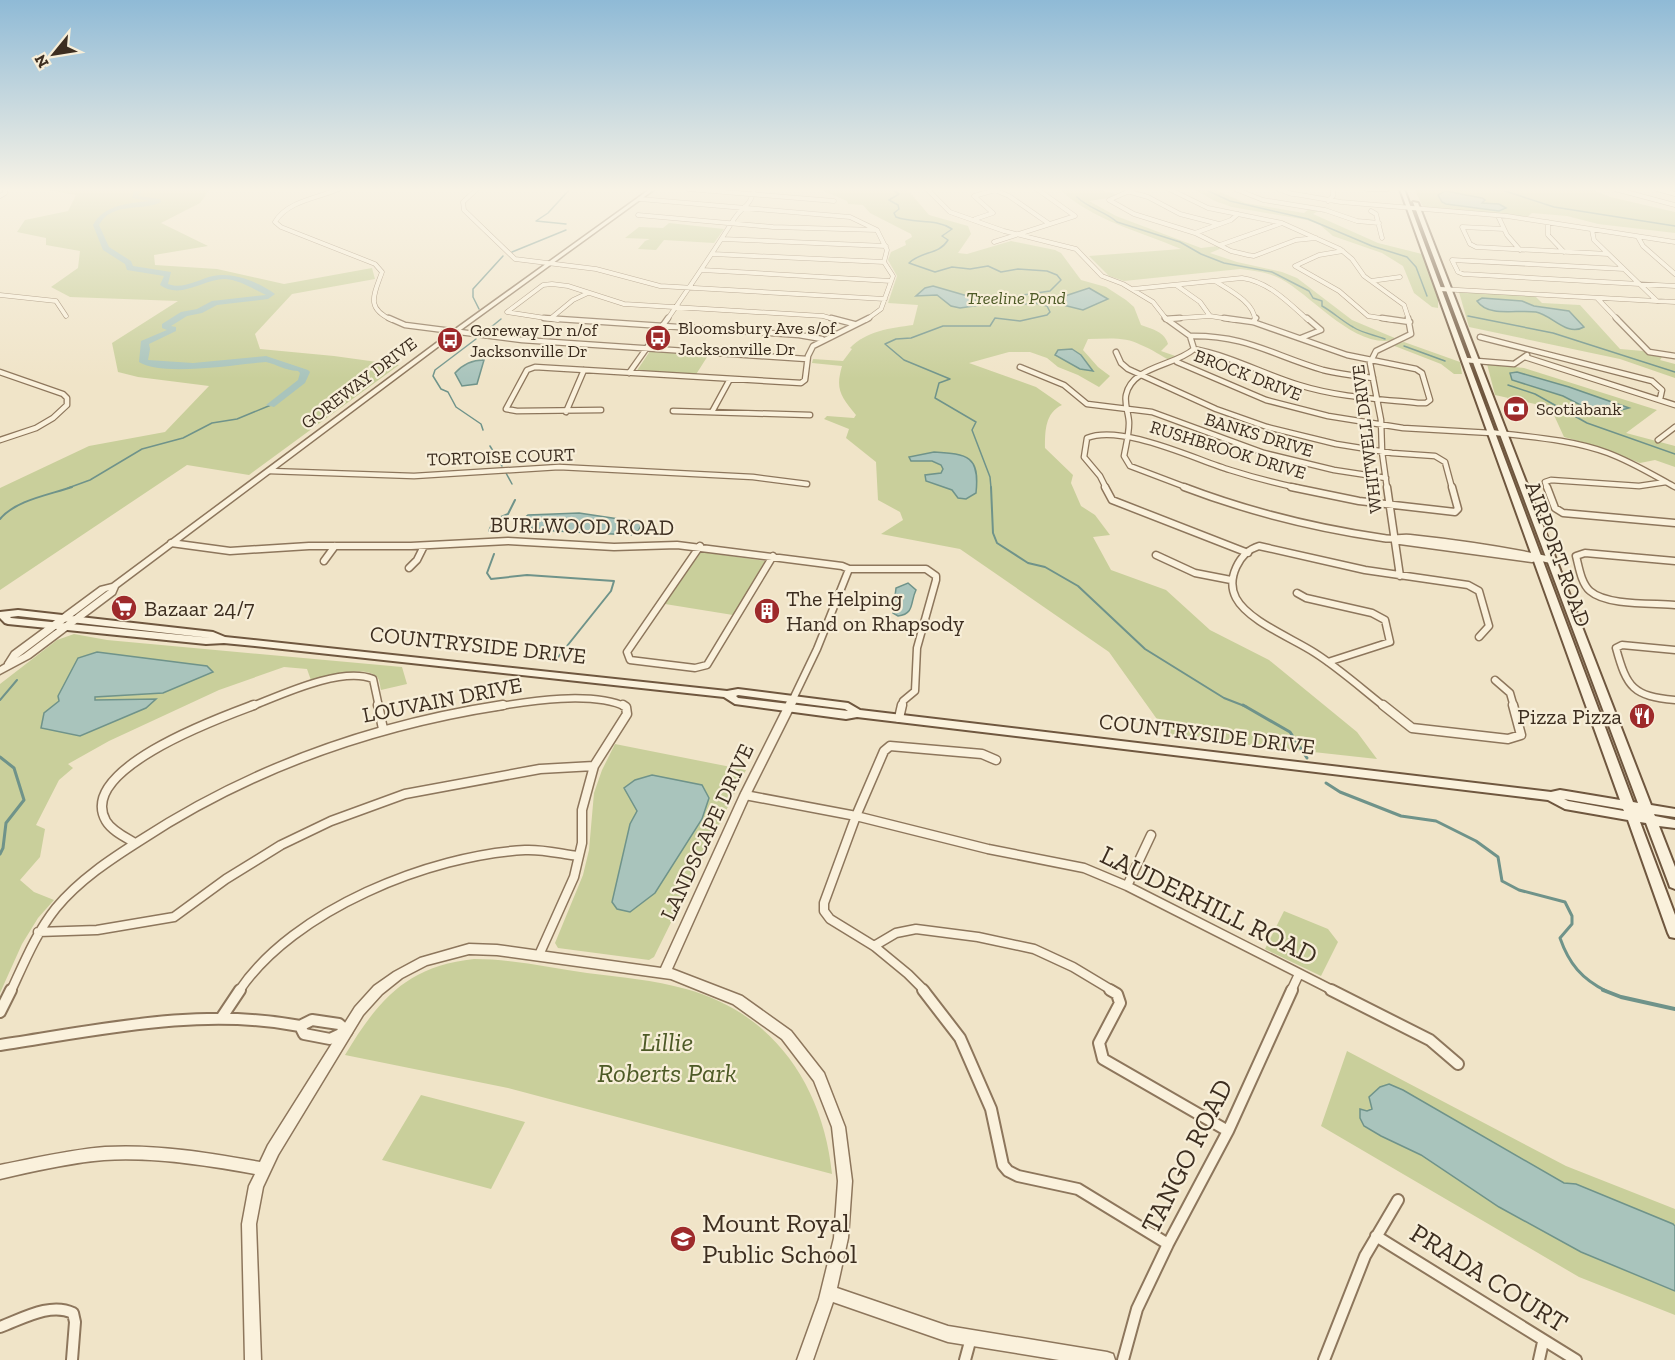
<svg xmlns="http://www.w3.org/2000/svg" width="1675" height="1360" font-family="'Zilla Slab',serif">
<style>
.green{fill:#c9cf9b}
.water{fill:#a9c4bc;stroke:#6f938a;stroke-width:1.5}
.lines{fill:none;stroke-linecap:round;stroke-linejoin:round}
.stream-far3{stroke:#6f938a;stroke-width:1.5}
.stream-far2{stroke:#6f938a;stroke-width:2}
.stream-far1{stroke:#6f938a;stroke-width:3}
.stream{stroke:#6f938a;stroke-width:4}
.river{fill:#a9c4bc;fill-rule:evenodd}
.minor-far4-casing{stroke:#8d765c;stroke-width:5}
.minor-far3-casing{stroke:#8d765c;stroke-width:7}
.minor-far2-casing{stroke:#8d765c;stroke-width:9}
.minor-far1-casing{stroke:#8d765c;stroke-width:11}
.minor-casing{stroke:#8d765c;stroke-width:14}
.tertiary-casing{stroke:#8d765c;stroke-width:3}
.secondary-casing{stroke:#6f573f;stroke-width:4}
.minor-far4{stroke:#faf1dc;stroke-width:4}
.minor-far3{stroke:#faf1dc;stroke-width:4.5}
.minor-far2{stroke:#faf1dc;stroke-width:6}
.minor-far1{stroke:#faf1dc;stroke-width:8}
.minor{stroke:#faf1dc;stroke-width:10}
.tertiary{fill:#faf1dc;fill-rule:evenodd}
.secondary{fill:#faf1dc;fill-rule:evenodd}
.labels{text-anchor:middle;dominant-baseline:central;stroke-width:4.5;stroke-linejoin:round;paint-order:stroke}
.far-park-label{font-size:18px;font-style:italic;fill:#4d5a26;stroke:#f7eed8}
.far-poi-label{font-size:18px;fill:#3d2e20;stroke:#f7eed8;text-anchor:start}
.far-street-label{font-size:18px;fill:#3d2e20;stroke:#f7eed8}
.street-label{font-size:22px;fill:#3d2e20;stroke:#f7eed8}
.poi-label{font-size:22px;fill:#3d2e20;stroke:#f7eed8;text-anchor:start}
.near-street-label{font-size:27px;fill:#3d2e20;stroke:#f7eed8}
.near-park-label{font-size:27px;font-style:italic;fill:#4d5a26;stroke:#f7eed8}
.near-poi-label{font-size:27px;fill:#3d2e20;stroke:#f7eed8;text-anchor:start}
</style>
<rect width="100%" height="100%" fill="#f0e4c8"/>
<!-- green -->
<path class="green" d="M51 189H210L200 203 161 223 208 246 154 255 155 265 217 269 284 284 372 268 375 279 292 294 255 334 260 349 334 356 399 365 249 475 187 465 0 590V488L89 446 165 432 209 386 138 377 118 372 112 343 178 301 70 297 51 287 78 268 80 251 46 245V238L17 232 25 220 68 211 76 195 48 190Z
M819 189H907L929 215 968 226 971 234 958 253 967 254 1011 241 1055 250 1061 253 1081 280 1106 287 1126 300 1134 307 1141 325C1152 329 1165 332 1168 344L1161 351 1181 358 1171 361C1161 356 1152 349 1141 345 1125 336 1106 339 1088 339L1083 350 1098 367 1110 376 1099 387 1078 375 1058 367 1047 358 1030 352H1009L969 363 1036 387 1062 405C1045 413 1045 431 1045 448L1073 475 1071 483 1081 506 1095 515 1110 535 1093 537 1111 570 1166 590 1210 630 1269 660 1357 732 1377 759 1169 736 1109 652 960 549 881 534 903 520 900 512 878 500 876 462 846 438 849 429 824 419 827 416 854 418 856 415C841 396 835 390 842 366L812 363 813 359 843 361 852 349 850 348C866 331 891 328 913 325L918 305 888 303 897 276 888 260 891 252 906 245 905 241 912 237 911 234 870 213 863 205 848 204 847 201Z
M1059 189H1096L1116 194 1108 198 1089 201 1116 216 1201 248 1218 246 1222 248 1210 253 1237 262 1282 272 1297 278 1352 320 1397 339C1357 352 1313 296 1281 279 1268 272 1254 271 1240 269L1124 281 1109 276 1089 256 1181 249C1139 231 1094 221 1059 189Z
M1193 189H1214L1245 203 1304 213 1310 208 1320 210 1313 214 1378 243 1422 254 1438 299V308L1432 307 1414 293 1403 266 1382 253 1333 236 1320 225 1307 220 1232 207 1215 201Z
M1591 189 1610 197 1675 212V233L1598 224 1567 216 1532 213 1526 218 1426 208 1422 205 1415 190Z
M669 223 724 229 714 243 664 240 656 250 638 249 645 241 650 239 625 238 639 227 663 228Z
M1459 292 1535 296 1542 303 1580 305 1620 349 1643 351 1662 357 1660 360 1675 364V378L1620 359 1469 327Z
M1404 342 1460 362 1462 374H1454L1441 364 1392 345Z
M650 351H652L709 354 695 376 636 372Z
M1487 364 1524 368 1657 410 1626 433 1675 446V467L1655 460 1640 463 1596 446 1564 437 1553 413 1535 404 1495 395Z
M701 552 765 561 733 615 665 604Z
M74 634 107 640 402 667 407 684 381 690C380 686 380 680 377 677 364 664 326 678 312 683L307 669 284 667 219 690 109 741 68 764 73 768 59 780 36 825 45 829 40 857 20 880 34 892 54 900 38 918 22 944 0 993V684L57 640Z
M615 744 746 770 654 957 649 960 558 948 555 943 583 875 589 850 594 793 602 770Z
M1284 911 1328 929 1338 942 1321 976 1265 949Z
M474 959C512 959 550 968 587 973 620 977 654 980 686 989 774 1013 823 1086 832 1174L508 1088 345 1055C378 1000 407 966 474 959Z
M1347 1051 1566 1166 1675 1209V1315L1579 1277 1321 1126Z
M421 1095 525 1122 491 1189 382 1160Z"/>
<!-- water -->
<path class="water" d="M1445 191 1482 198 1485 200 1482 203 1499 204 1506 208 1499 211 1446 204 1442 202 1438 195Z
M933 286 971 297 981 305 960 308 951 306 937 295 916 296 925 288Z
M1089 288 1108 299 1083 310 1059 304 1065 296Z
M1482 298 1522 301 1534 306 1569 311 1584 327C1567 337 1552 315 1536 312 1517 309 1489 318 1477 301Z
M1072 349 1081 355 1093 371 1080 369 1055 355 1058 350Z
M484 360 477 384 462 386 455 373C463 364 472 360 484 360Z
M1517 372 1569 387 1629 408 1610 413V416H1602L1563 396 1512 380 1510 373Z
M934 452C968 454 980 456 976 493L966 499 958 498 952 490 926 481 925 475 941 473 943 469 941 465 932 461H911L909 457Z
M579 513 639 522 642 524 638 531 631 535 537 530 523 523V519L528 515Z
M908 583 916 590C910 602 915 614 898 616L893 613 896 588Z
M97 652 207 666 213 672 163 693 95 697V700L156 699 146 708 80 736 41 728 44 713 59 701 58 696 78 658Z
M652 775 702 785 709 798 702 819 655 893 630 912 617 909 612 902 630 824 637 811 624 788 635 780Z
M1389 1084 1403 1090 1564 1183 1576 1184 1673 1224 1675 1226V1291L1581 1252 1499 1207 1421 1155 1381 1136 1364 1126 1360 1118V1109L1367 1111 1372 1109 1369 1097 1380 1087Z"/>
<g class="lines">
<!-- stream-far3 -->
<path class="stream-far3" d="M891 189 899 194 889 200 898 205 899 209 894 213 896 217C915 224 935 218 952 229L942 236 948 240C939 255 921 251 909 263L935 272 952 267 970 269 988 266 1001 272 1018 269 1047 271 1057 275 1061 280 1050 291 1016 296 1024 304 1035 303 1047 306 1050 312 1047 315 1020 321 995 318 990 326H943L911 338 896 339 885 344 904 360 950 379 939 383 935 398 976 422 972 430 990 477 991 488
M1204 189 1230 201 1308 219 1372 246 1407 257 1416 267 1427 296
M1499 189 1554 207 1675 226
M1077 197C1089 209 1105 211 1117 222L1180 242 1201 254 1224 263 1272 272 1309 291 1313 298 1322 301V306C1333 312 1342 321 1353 327 1362 333 1375 335 1385 339
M566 224 536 221 548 213 570 189
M512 252 566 230
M479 309 473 297V289L503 256
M1468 316 1553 333 1675 372
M485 332 501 319
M476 339 435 370 433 376 441 389 448 392 456 407 481 424 483 430
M1404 346 1445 361
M1508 385 1535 394 1587 423 1675 454
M490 446 502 466
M506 473 512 484
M68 488 90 480 142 449 183 438 212 423 237 419 271 405"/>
<!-- stream-far2 -->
<path class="stream-far2" d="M991 487 993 533 997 543 1028 563 1045 567 1078 586 1145 649 1224 698 1247 707
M0 519C16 500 49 495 72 487
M489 531 494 520 508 514 515 500
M494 554 487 573 491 579 527 575 614 581 611 591 555 661
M0 700 17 680"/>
<!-- stream-far1 -->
<path class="stream-far1" d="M1243 705 1290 732 1307 758
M0 757 14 768 24 800 6 823 3 848 0 854
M1326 783 1340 792 1401 816 1436 821 1476 841 1498 857 1502 881 1519 890 1565 902 1572 916V924L1560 938C1569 964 1582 979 1606 991"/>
<!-- stream -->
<path class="stream" d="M1603 990 1621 997 1675 1009"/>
<!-- river -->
<path class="river" d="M130 189H138L141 192 138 196 160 199 161 202C142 212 112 201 99 225L109 247 131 261 133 266 171 272 168 284C183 290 199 279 213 276 233 272 259 282 275 294L268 299 217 305 202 313 187 316 171 326 176 327V331L149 344 150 349 148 360 193 363 266 356 308 370 310 372 305 383 274 407 266 405 298 380 300 373 298 371C283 370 279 365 266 362 238 364 161 377 139 362L141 341 167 330 162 328V324L181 312 197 309 212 301 266 295C253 289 240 280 225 279 203 279 181 300 160 285L164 276 127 270 125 264 103 250 93 225C104 205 128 203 150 201L132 198 134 192Z"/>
<!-- minor-far4 casing -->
<g class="minor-far4-casing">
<path id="minor-far4" d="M339 189C318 198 287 201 275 222L281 227 375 264 382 272C374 295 365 308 392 320
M477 189 463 202 464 210 515 259 596 269 660 286 885 299
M688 189 834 201
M927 189 950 212 1004 231 1076 249 1102 276 1123 284 1153 302 1167 320
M1134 189 1109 200 1134 214 1195 233 1231 251 1248 255 1254 256 1296 240 1316 238
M1169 189 1208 208 1282 223 1340 249 1352 259 1364 276 1404 305 1409 320
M1235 189 1263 200 1325 210 1357 221 1379 223
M1278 189 1292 194
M1367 189H1388
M1615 189 1675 205
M1657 189 1675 194
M995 190 1009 196 1048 223
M1127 191 1148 197 1180 214 1219 224
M1289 193 1341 202 1507 216 1675 242
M0 196 5 193V189
M640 199 850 217 877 230 887 250 884 262
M1328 201 1333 196V189
M1371 211 1376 214 1382 238
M638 215 773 227 877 230
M1498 216 1507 235 1520 250
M975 219 993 213 974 196 999 189
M1548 222V235L1564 252
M1504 229 1462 227 1470 244 1476 247 1608 254
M1592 230 1594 240 1657 301
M1195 233 1231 220 1238 214
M1638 237 1643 246 1675 274
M722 239 886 246
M994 242 1075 216 1037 189
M1220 245 1282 223
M1343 251 1319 255 1295 266 1339 291 1368 316 1393 320
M713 254 884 262
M1624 269 1452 260 1458 272 1463 274 1675 286
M702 270 891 281
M1215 281C1229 290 1254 302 1255 320
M1371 281 1400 277
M1176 285 1200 302 1210 316
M1133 289 1242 278C1269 282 1288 302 1308 320
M1440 289 1675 302
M0 295 56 301 66 316
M1597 298 1618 320
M550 319 573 300 588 293
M1166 319 1210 316 1235 320
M558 320 507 312 543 285 552 284 568 286 624 304 823 316 837 320
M667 320C690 286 713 253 734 219 743 205 750 208 754 189
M866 320 881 309 893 276 884 262"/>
</g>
<!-- minor-far3 casing -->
<g class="minor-far3-casing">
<path id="minor-far3" d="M389 318 405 325 522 340 807 359
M544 318 799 335 822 339
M831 318 854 324
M1165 318 1190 336 1194 349
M1382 318 1410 322
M1616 318 1649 352 1675 356
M1166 319 1180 318
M1253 322 1256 318
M1190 336C1246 335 1272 355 1323 370 1339 374 1356 376 1373 378
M1480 337 1652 381 1662 390 1660 399
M1301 338 1321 330 1307 318
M1194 349C1231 356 1263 374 1299 385 1337 397 1378 399 1418 403H1426L1430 400 1422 373 1416 369 1347 355 1253 322 1224 318
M1116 352 1121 363 1128 369 1216 409 1267 427 1336 444 1392 453 1435 456 1445 462 1452 488
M1525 357 1675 405
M1465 360 1514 364 1527 355
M1177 362 1266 400 1328 416 1403 428 1491 433
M1020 367 1064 385 1087 404 1152 412 1264 453 1334 470 1386 478
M0 372 63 394 67 398V405L53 418 36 428 0 440
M629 373 668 318
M601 410 517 411 506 409 527 370 535 367 801 383 805 380 808 356 813 346 869 318
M673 411 810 415
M566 412 584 370
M712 412 730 379
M1489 432C1529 437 1570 439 1608 453 1632 462 1653 475 1675 487
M1658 440 1675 427
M269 471 414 476 559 467 753 477 807 484
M1106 488 1100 476 1084 457 1087 438C1122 424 1194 459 1230 470 1252 477 1275 483 1298 488
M1188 488 1130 466 1124 456C1126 445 1129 434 1129 423 1129 414 1124 404 1126 395 1132 366 1175 366 1194 349
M1387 488 1382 452 1381 420 1370 363 1376 351 1411 334 1408 318
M1547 488 1545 482 1551 480 1639 486 1666 482"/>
</g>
<!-- minor-far2 casing -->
<g class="minor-far2-casing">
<path id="minor-far2" d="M1105 487 1112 500 1248 553
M1184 487C1247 511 1315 528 1383 538 1392 540 1401 537 1410 538 1457 543 1505 550 1551 560
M1291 487 1359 501 1455 512 1458 509 1452 487
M1387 487 1400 576
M1547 487 1555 508 1563 513 1675 523
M1400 541 1532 559
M171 543 230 551 309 546H411L508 541 614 547 677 545 842 566 849 569H926L936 576V580L917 648 915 691 903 701 902 707
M700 546 627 652 630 660 695 668 707 665 773 556
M1156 555 1195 573 1231 580
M324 561 335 546
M1675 561 1585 553 1576 556C1579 567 1581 583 1590 591 1607 606 1654 603 1675 605
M409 568 417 560 424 546
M1297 593 1306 598 1372 613 1385 620 1390 642 1328 662
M1675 650 1622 645 1616 648C1627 688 1633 696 1675 700
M1495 680 1510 693 1514 707
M793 699 817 649 849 569
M250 707C281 695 341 666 373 679L379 707
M494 707C530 701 592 691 626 707
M1385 707C1362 689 1340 669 1315 653 1294 639 1248 621 1236 598 1226 579 1239 552 1259 546L1365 570 1468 585 1479 591 1489 626 1479 637"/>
</g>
<!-- minor-far1 casing -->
<g class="minor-far1-casing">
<path id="minor-far1" d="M378 705 383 729
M1383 705 1412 728 1508 739 1521 735 1513 705
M899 718 902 705
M745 795 856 816 988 849 1084 868 1127 886 1334 991
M135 843C125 837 112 831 106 821 76 769 222 717 254 705
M1127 886 1151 835
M38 932 97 930 174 917 226 879 281 845 331 821 405 794 540 769 594 766
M874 946 896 933 916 929 978 937 1034 949 1073 967 1113 991
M539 955 574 877 582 843V810L594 766 627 714 626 707 623 705
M11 991C24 963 36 933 56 908 79 880 111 859 141 840 251 768 373 725 503 705
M239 991C293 910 430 855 525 850 543 849 561 854 579 856
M925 991 908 974 874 946 830 919 824 911V903L856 816 884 751 890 746 982 754 996 760
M1291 991 1299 974"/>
</g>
<!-- minor casing -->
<g class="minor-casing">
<path id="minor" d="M923 990 960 1038 991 1109 1003 1165 1008 1171 1018 1176 1078 1189 1168 1244
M1110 990 1117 994 1120 1003 1099 1043 1103 1059 1228 1131
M1331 990 1430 1040 1458 1064
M0 1012 11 990
M222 1017 240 990
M312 1020 339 1024 347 1031 330 1039 304 1034 300 1026Z
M0 1045C100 1030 200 1007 300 1026
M1376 1236 1576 1360
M0 1327C22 1319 50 1302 73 1313L75 1322 72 1360
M965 1360 971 1338
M1123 1360 1137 1309 1168 1244 1228 1131 1292 990
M1324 1360 1365 1256 1398 1200
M1539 1360 1543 1342"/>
</g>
<!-- tertiary casing -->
<g class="tertiary-casing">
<path id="tertiary" d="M650 189H655L451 337 118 587 115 594 30 658 0 674V667L5 664V663L12 652 100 587 112 584 447 335ZM109 590 24 654 17 658 106 591Z
M792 698 797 701 750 795 672 969 742 996 791 1031 824 1073 845 1127 852 1181 848 1238 837 1288 948 1326 1107 1352 1113 1354 1115 1360H1059L948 1342 833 1302 813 1360H797L819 1299 834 1238 838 1181 832 1127 814 1081 782 1039 733 1004 671 979 497 955 469 954 427 965 402 978 382 994 363 1015 278 1155 263 1187 256 1224 261 1360H245L242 1224 249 1186 255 1174C205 1165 154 1157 104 1160 69 1163 34 1171 0 1179V1165C35 1158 69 1150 105 1147 157 1144 209 1153 260 1162L268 1145 355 1007 374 986 394 972 420 958 469 944 497 945 661 968 740 795 787 701Z"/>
</g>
<!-- secondary casing -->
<g class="secondary-casing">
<path id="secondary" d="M1400 189H1404L1633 802 1638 803 1413 202 1418 203 1651 805 1675 809V817L1654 814 1655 816 1675 820V828L1659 826 1675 867V889L1670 887 1669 884 1646 823 1640 822 1675 915V938L1670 937 1668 933 1628 820 1565 809 1548 800 857 717 846 719 735 704 724 697 255 646 224 643 206 644 8 624 5 623 0 618V612L18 610 213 632 225 637 727 691 738 689 848 703 860 710 1551 792 1560 790 1620 800ZM18 616 211 638 11 618 10 617ZM738 695 845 709 848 711 738 698 736 696ZM1564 799 1623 809 1624 811 1568 801Z"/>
</g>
<!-- minor-far4 -->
<use href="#minor-far4" class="minor-far4"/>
<!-- minor-far3 -->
<use href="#minor-far3" class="minor-far3"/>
<!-- minor-far2 -->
<use href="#minor-far2" class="minor-far2"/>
<!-- minor-far1 -->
<use href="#minor-far1" class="minor-far1"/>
<!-- minor -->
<use href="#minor" class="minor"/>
<!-- tertiary -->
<use href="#tertiary" class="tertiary"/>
<!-- secondary -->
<use href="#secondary" class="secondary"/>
</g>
<!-- sky -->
<linearGradient id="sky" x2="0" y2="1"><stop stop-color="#8fbad6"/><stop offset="0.5" stop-color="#f8f3e6"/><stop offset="1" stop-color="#f8f3e6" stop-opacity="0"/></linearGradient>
<rect width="1675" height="379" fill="url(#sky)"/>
<!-- icons -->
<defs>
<g id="bus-disc" transform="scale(1.35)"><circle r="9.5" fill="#9e2a2b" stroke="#f7eed8"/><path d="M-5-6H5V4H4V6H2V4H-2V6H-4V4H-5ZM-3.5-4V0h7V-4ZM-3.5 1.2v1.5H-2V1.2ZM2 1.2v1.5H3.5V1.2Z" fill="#fff"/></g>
<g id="bank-disc" transform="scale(1.35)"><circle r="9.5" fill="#9e2a2b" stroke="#f7eed8"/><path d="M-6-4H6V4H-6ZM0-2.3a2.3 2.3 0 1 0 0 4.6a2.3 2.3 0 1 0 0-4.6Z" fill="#fff"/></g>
<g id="supermarket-disc" transform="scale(1.35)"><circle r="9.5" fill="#9e2a2b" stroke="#f7eed8"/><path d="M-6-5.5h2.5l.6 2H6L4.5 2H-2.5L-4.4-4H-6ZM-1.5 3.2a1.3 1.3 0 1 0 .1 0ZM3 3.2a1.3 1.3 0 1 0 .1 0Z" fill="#fff"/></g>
<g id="building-disc" transform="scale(1.35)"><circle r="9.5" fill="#9e2a2b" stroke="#f7eed8"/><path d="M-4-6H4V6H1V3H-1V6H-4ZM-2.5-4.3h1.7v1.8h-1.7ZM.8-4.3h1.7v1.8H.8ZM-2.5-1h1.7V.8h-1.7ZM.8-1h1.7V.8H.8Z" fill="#fff"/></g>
<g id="restaurant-disc" transform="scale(1.35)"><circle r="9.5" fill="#9e2a2b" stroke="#f7eed8"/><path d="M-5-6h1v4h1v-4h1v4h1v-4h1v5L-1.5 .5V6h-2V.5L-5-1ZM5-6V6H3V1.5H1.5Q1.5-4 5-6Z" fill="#fff"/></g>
<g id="school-disc" transform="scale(1.35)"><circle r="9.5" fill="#9e2a2b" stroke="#f7eed8"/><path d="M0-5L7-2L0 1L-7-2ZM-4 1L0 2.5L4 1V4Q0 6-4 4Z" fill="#fff"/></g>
</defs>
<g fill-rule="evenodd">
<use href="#bus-disc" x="658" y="338"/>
<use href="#bus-disc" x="450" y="340"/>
<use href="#bank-disc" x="1516" y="409"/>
<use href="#supermarket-disc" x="124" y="608"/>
<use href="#building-disc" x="767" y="611"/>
<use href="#restaurant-disc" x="1642" y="716"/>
<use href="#school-disc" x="683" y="1239"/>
</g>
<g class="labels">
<!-- far-park labels -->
<g class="far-park-label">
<text x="1016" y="298">Treeline Pond</text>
</g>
<!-- far-poi labels -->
<g class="far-poi-label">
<text x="678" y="328">Bloomsbury Ave s/of<tspan x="678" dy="21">Jacksonville Dr</tspan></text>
<text x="470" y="330">Goreway Dr n/of<tspan x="470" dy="21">Jacksonville Dr</tspan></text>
<text x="1536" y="409">Scotiabank</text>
</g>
<!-- far-street labels -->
<g class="far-street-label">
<text transform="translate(1248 375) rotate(21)">BROCK DRIVE</text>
<text transform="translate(359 383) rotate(-37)">GOREWAY DRIVE</text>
<text transform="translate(1259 435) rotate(17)">BANKS DRIVE</text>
<text transform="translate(1367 439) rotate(-97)">WHITWELL DRIVE</text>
<text transform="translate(1228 450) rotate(17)">RUSHBROOK DRIVE</text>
<text transform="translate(501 457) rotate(-2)">TORTOISE COURT</text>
</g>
<!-- street labels -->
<g class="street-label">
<text transform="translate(582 526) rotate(1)">BURLWOOD ROAD</text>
<text transform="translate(1558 554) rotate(70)">AIRPORT ROAD</text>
<text transform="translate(478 645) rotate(6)">COUNTRYSIDE DRIVE</text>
<text transform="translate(442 700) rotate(-11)">LOUVAIN DRIVE</text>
<text transform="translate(1207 734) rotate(7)">COUNTRYSIDE DRIVE</text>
<text transform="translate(707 832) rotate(-65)">LANDSCAPE DRIVE</text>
</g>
<!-- poi labels -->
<g class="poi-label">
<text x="786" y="598">The Helping<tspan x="786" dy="25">Hand on Rhapsody</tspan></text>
<text x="144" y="608">Bazaar 24/7</text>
<text x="1622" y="716" text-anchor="end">Pizza Pizza</text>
</g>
<!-- near-street labels -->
<g class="near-street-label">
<text transform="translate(1209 905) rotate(26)">LAUDERHILL ROAD</text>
<text transform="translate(1187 1156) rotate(-63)">TANGO ROAD</text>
<text transform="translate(1489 1278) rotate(32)">PRADA COURT</text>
</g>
<!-- near-park labels -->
<g class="near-park-label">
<text x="667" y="1042">Lillie<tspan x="667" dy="31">Roberts Park</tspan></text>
</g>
<!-- near-poi labels -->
<g class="near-poi-label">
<text x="702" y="1223">Mount Royal<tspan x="702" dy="31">Public School</tspan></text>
</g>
</g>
<!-- north arrow -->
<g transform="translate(54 54) rotate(240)" stroke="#f7eed8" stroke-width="4.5" paint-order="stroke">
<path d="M0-4.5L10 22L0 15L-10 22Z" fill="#3d2e20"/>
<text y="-9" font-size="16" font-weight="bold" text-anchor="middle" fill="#3d2e20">N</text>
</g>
</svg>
